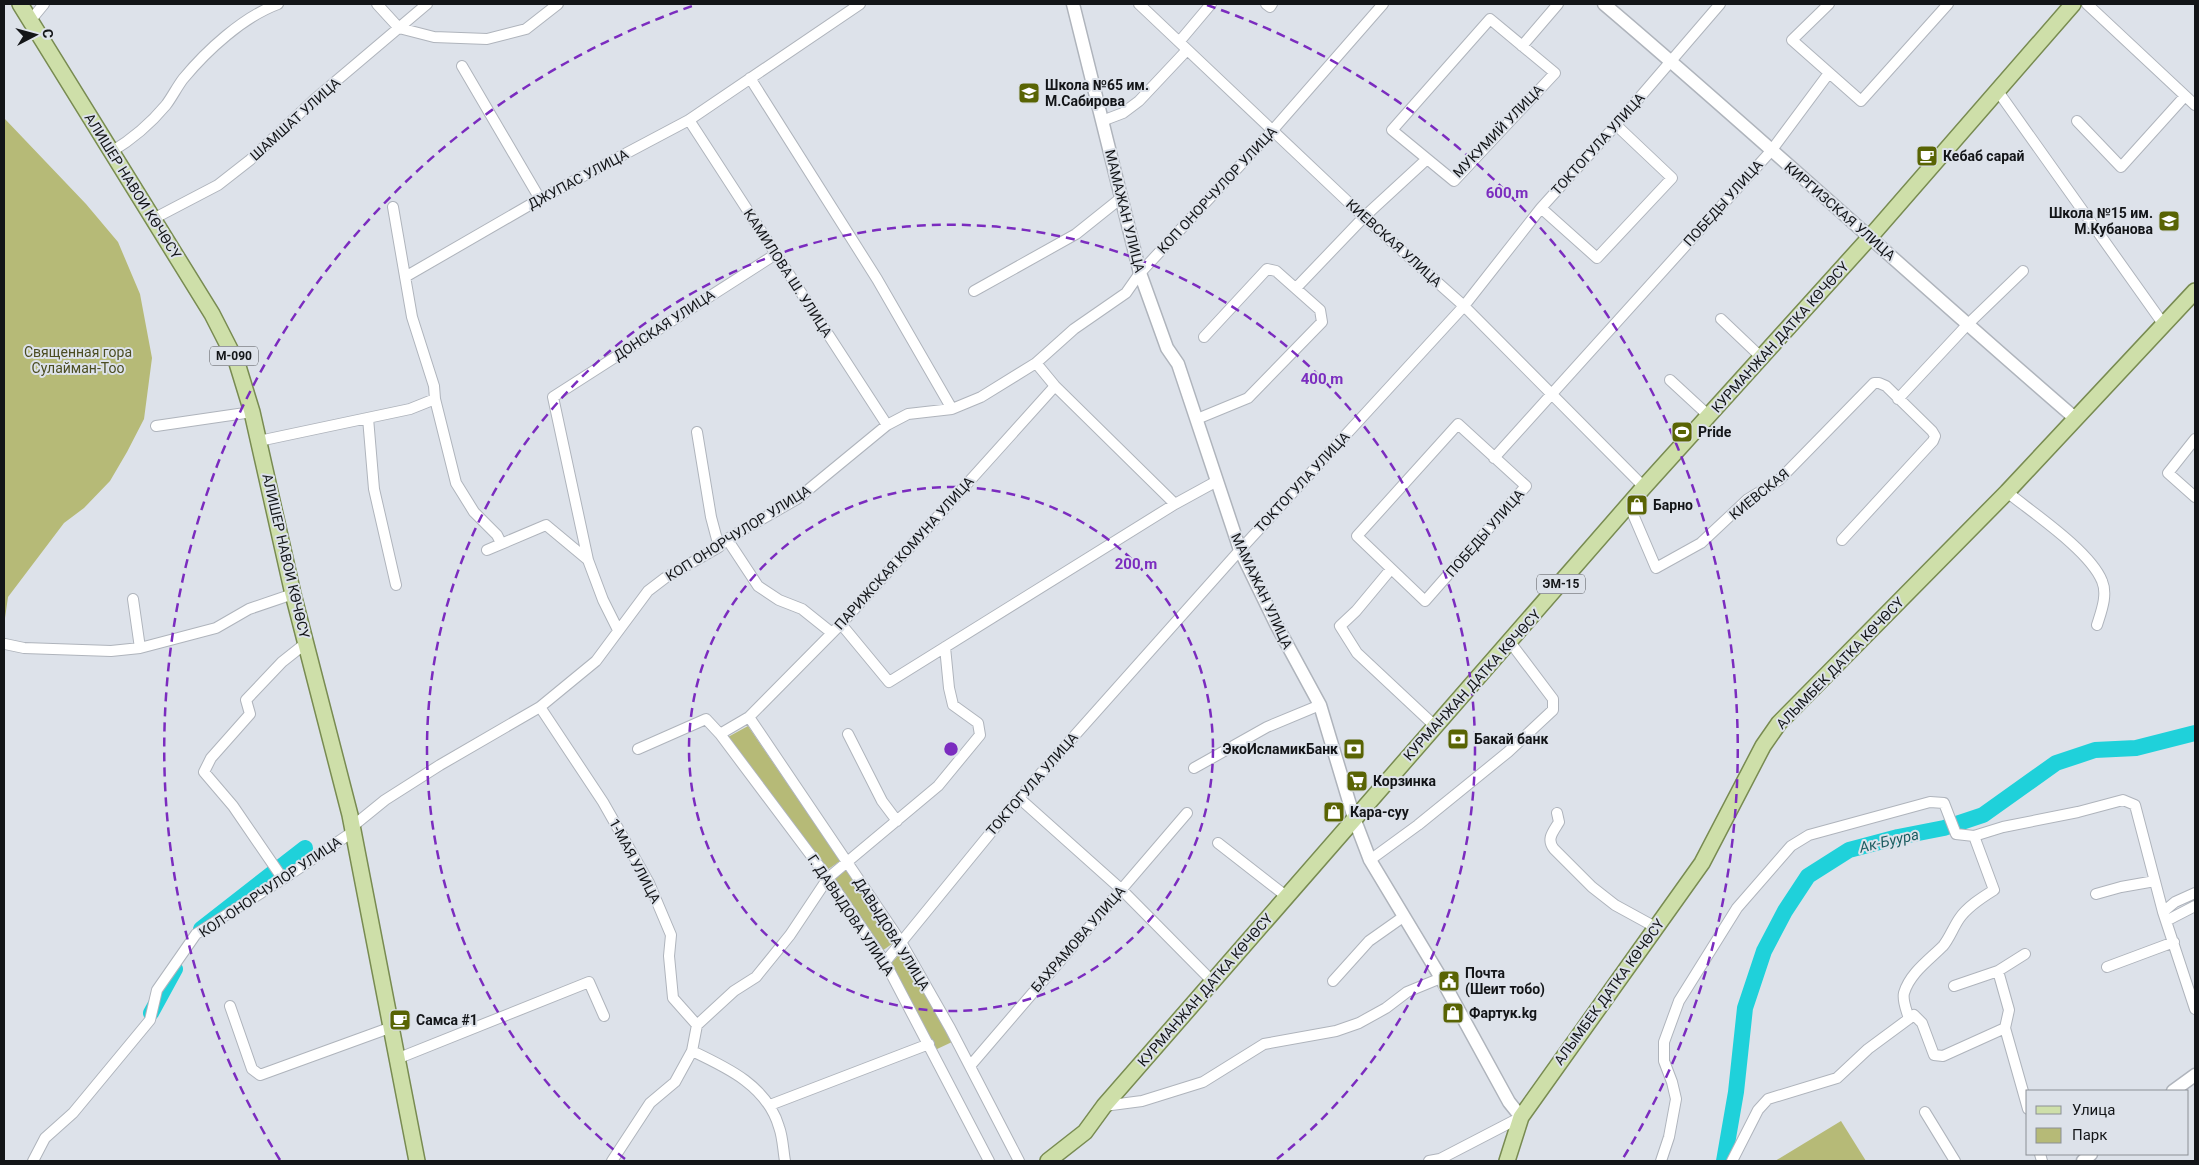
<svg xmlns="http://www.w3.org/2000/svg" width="2199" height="1165" font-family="Roboto,sans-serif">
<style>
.green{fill:#b6ba77}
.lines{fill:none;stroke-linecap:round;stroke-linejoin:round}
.river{stroke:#1fd1da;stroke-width:16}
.minor-casing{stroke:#afb4bc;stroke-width:12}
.tertiary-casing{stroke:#afb4bc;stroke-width:15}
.primary-casing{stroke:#788b51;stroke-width:18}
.minor{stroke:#fff;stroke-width:10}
.tertiary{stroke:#fff;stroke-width:12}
.primary{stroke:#cedfa9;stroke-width:15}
.ring{fill:none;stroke:#7b2cbf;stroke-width:2.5;stroke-dasharray:9 6}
.labels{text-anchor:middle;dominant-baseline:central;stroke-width:4;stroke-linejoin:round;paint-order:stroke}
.shield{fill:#dde2ea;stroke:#505257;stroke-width:1}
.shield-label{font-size:12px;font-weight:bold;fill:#131518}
.poi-label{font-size:14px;font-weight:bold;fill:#131518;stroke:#dde2ea;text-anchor:start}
.street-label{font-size:14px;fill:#131518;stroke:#dde2ea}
.park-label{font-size:14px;fill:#4b4d22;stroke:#dde2ea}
.water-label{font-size:15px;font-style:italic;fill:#1d5d61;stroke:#dde2ea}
.centre{fill:#7b2cbf;stroke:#dde2ea;stroke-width:2.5}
.ring-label{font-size:15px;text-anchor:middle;font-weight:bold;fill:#7b2cbf;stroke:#dde2ea;stroke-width:4;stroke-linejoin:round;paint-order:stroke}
</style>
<rect width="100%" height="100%" fill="#dde2ea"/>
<!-- green -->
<path class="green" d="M4 118 86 204 118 242 140 294 152 358 144 419 127 452 110 481 84 508 64 523 8 597 4 625Z
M748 726 840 861 827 870 728 737Z
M847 868 896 941 882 951 832 879Z
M901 952 952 1042 935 1050 890 965Z
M1841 1121 1866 1161H1775Z"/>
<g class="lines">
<!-- river -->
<path class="river" d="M201 929 305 848
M151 1013 175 969
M1724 1161 1736 1092 1745 1008 1764 951 1785 911 1808 876 1849 850 1898 837 1944 828 1983 815 2056 763 2095 750 2136 748 2195 733"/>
<!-- minor casing -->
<g class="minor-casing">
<path id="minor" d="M377 4 399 28 434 37 487 39 526 29 558 4
M1139 4 1364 217 1464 306 1644 487
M1266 4 1270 7 1272 4
M1829 4 1792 40 1861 101 1948 4
M2087 4 2195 105
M1490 19 1555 73 1454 181 1392 130Z
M30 21 44 4
M1179 42 1211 4
M1522 46 1558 4
M462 66 540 199
M750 78 877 279 952 409
M1997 90 2164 325
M689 120 887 425
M1102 121 1123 113 1139 101 1187 50
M2077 121 2121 167 2185 96
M111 152C131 140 151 123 166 105 172 97 177 87 183 79 207 50 243 17 278 4
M393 207 412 317 434 386 435 399 456 483 474 512 497 535 501 543
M1541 208 1597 258 1672 178 1616 125
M153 219 218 185 250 160 316 98 427 4
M405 277 540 199 689 120 860 4
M1296 288 1364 217 1427 159
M974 291 1076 234 1121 198
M1721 319 1762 358
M1036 363 1055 386 1175 504
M1670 380 1709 416
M1898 399 1967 325 2023 271
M368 418 374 489 396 585
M1197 419 1248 398 1322 322 1320 310 1276 271 1267 269 1204 337
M1458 424 1526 486 1425 601 1357 536Z
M156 426 252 412
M697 432 711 517 719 547
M2195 439 2168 473 2195 497
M259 441 410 409 435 399
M1494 458 1771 151 1829 73
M2007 492C2033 513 2090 551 2102 581 2108 595 2101 612 2097 625
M1629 505 1656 568 1701 543 1748 499 1779 480 1874 383H1879L1886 386 1932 431 1935 436 1933 441 1842 540
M727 539 758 586 779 600 802 609 832 633
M487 550 546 525 588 560 603 600 618 630
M588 560 553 397 776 254
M1391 569 1356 611 1340 626 1357 653 1435 726
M133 599 140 648
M841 624 889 682 1175 504 1217 481
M5 644 24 648 111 651 140 648 216 628 249 609 293 594
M540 707 603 802 649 883 671 935 669 956 673 998 697 1025
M749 717 901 942 950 1028 1019 1161
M720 734 749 717 841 624 1055 386
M848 734 882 801 897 821
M638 749 706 719 720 734 828 878 885 962 989 1161
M1194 768 1267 727 1320 705
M1019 798 1122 890 1213 982
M1557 813 1559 822C1553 832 1546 839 1554 849L1592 887 1615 905 1657 928
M353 826 385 800 440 765 540 707 596 661 648 591 665 578 719 547 727 539 797 499 887 425 908 414 952 409 981 397 1036 363 1074 329 1126 293 1140 273 1272 131 1383 4
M1218 843 1286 896
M1370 860 1418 825 1508 752 1553 710V699L1510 642
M283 879 233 806 204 772 211 758 250 714 246 700 282 662 306 643
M2096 894 2121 887 2155 881
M2163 912 2175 902 2195 893
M2166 921 2195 906
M885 962 1019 798 1240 550 1464 306 1541 208 1616 125 1720 4
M2107 967 2174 942
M1998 971 2009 1010 2005 1028
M1333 981 1369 941 1403 917
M1954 986 1998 971 2025 954
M230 1006 252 1069 260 1075 392 1027
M1909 1019C1907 1011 1902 1001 1904 993 1910 973 1929 960 1943 946 1949 939 1953 928 1959 919 1967 907 1981 898 1994 890L1974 836
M692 1051C728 1068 767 1086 779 1127 783 1138 783 1150 785 1161
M399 1058 589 982 604 1016
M970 1066 1187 813
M770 1105 929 1044
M1104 1106 1142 1101 1203 1082 1264 1044 1336 1031 1359 1023 1386 1008 1407 992 1441 978
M1925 1112 1955 1161
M2040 1154 2042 1161
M33 1161 45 1138 73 1113 150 1020 157 990 196 934 283 879 354 831
M612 1161 650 1103 675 1082 692 1051 697 1025 734 991 756 977 790 935 828 878 938 786 980 735 978 723 953 705 949 688 945 647
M1429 1161 1440 1159 1521 1117
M1661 1161 1669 1137 1676 1099 1672 1082 1664 1061V1042L1679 1001 1737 908 1791 846 1809 835 1930 802 1944 803 1956 834 1974 836 2003 827 2078 812 2123 800 2135 805 2163 912 2195 1009
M1732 1161 1758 1110 1768 1099 1837 1078 1868 1049 1914 1015 1922 1023 1934 1055 1943 1056 2005 1028 2028 1109"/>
</g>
<!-- tertiary casing -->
<g class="tertiary-casing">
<path id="tertiary" d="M1073 4 1140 273 1167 348 1178 364 1240 550 1276 624 1320 705 1354 818 1370 860 1441 978 1509 1102 1521 1117
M1604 4C1764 140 1917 282 2076 419
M2173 1091 2195 1075
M2083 1161 2091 1154"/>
</g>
<!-- primary casing -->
<g class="primary-casing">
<path id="primary" d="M20 4 212 314 237 363 252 412 293 594 350 815 417 1161
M1048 1161 1085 1132 1104 1106 1644 487 1871 236 2073 4
M1507 1161 1521 1117 1702 863 1763 746 1779 723 2007 492 2195 291"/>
</g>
<!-- minor -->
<use href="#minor" class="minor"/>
<!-- tertiary -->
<use href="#tertiary" class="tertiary"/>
<!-- primary -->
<use href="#primary" class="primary"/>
</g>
<!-- distance rings -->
<g class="ring">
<circle cx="951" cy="749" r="262"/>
<path d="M625 1159A524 524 0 1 1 1277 1159"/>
<path d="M280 1160A787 787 0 0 1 695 5M1207 5A787 787 0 0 1 1622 1160"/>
</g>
<!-- icons -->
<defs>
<g id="school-square" transform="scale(1.125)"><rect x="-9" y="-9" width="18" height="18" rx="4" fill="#596404" stroke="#dde2ea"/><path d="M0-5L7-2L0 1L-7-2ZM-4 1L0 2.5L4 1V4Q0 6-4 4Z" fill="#fff"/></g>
<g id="cafe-square" transform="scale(1.125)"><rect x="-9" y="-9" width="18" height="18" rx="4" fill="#596404" stroke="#dde2ea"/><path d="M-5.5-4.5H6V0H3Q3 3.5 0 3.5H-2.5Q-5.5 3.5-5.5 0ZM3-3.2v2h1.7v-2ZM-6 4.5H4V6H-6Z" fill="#fff"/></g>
<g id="stadium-square" transform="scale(1.125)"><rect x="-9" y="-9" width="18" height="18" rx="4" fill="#596404" stroke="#dde2ea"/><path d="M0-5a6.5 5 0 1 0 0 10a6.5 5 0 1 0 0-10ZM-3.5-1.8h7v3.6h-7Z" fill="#fff"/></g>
<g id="shop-square" transform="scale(1.125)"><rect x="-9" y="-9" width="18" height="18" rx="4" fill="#596404" stroke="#dde2ea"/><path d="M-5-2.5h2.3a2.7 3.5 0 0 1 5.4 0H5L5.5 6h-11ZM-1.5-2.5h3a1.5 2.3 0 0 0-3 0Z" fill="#fff"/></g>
<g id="bank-square" transform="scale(1.125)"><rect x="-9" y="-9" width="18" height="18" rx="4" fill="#596404" stroke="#dde2ea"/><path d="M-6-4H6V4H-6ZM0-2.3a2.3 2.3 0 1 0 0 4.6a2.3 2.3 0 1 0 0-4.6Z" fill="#fff"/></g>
<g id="supermarket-square" transform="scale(1.125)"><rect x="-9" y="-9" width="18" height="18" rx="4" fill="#596404" stroke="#dde2ea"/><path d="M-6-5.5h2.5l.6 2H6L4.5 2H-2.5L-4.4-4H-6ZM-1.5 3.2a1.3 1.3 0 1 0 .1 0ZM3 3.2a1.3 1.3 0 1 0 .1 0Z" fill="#fff"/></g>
<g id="civic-square" transform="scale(1.125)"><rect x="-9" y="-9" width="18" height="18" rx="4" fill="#596404" stroke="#dde2ea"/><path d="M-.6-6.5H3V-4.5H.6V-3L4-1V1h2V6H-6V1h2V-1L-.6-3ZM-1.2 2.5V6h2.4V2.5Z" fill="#fff"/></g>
</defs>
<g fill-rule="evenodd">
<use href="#school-square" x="1029" y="93"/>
<use href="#cafe-square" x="1927" y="156"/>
<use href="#school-square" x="2169" y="221"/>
<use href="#stadium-square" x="1682" y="432"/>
<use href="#shop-square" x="1637" y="505"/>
<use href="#bank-square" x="1458" y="739"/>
<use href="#bank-square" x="1354" y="749"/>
<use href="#supermarket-square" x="1357" y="781"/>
<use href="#shop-square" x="1334" y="812"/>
<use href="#civic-square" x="1449" y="981"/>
<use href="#shop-square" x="1453" y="1013"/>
<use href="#cafe-square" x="400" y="1020"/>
</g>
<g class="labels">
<!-- shield labels -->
<g class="shield">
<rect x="210" y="346.5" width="48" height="19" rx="4"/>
<rect x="1537" y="574.5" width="48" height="19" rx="4"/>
</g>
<g class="shield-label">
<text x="234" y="356">М-090</text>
<text x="1561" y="584">ЭМ-15</text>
</g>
<!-- poi labels -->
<g class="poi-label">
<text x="1045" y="85">Школа №65 им.<tspan x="1045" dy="16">М.Сабирова</tspan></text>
<text x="1943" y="156">Кебаб сарай</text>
<text x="2153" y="213" text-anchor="end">Школа №15 им.<tspan x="2153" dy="16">М.Кубанова</tspan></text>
<text x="1698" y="432">Pride</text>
<text x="1653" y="505">Барно</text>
<text x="1474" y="739">Бакай банк</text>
<text x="1338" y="749" text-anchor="end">ЭкоИсламикБанк</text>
<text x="1373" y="781">Корзинка</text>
<text x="1350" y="812">Кара-суу</text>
<text x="1465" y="973">Почта<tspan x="1465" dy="16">(Шеит тобо)</tspan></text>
<text x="1469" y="1013">Фартук.kg</text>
<text x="416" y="1020">Самса #1</text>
</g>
<!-- street labels -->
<g class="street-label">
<text transform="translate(295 119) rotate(-42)">ШАМШАТ УЛИЦА</text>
<text transform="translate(1498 131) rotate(-46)">МУКУМИЙ УЛИЦА</text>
<text transform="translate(1598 144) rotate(-48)">ТОКТОГУЛА УЛИЦА</text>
<text transform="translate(578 179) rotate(-28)">ДЖУПАС УЛИЦА</text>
<text transform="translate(133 186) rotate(58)">АЛИШЕР НАВОИ КӨЧӨСҮ</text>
<text transform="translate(1217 190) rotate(-47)">КОП ОНОРЧУЛОР УЛИЦА</text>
<text transform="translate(1723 203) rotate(-48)">ПОБЕДЫ УЛИЦА</text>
<text transform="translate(1125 211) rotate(76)">МАМАЖАН УЛИЦА</text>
<text transform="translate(1840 211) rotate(41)">КИРГИЗСКАЯ УЛИЦА</text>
<text transform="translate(1394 243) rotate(42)">КИЕВСКАЯ УЛИЦА</text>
<text transform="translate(788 273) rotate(57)">КАМИЛОВА Ш. УЛИЦА</text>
<text transform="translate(664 325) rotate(-33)">ДОНСКАЯ УЛИЦА</text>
<text transform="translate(1780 337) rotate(-48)">КУРМАНЖАН ДАТКА КӨЧӨСҮ</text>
<text transform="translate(1302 482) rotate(-47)">ТОКТОГУЛА УЛИЦА</text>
<text transform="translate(1759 494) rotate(-39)">КИЕВСКАЯ</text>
<text transform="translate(738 533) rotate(-32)">КОП ОНОРЧУЛОР УЛИЦА</text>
<text transform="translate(1485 533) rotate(-49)">ПОБЕДЫ УЛИЦА</text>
<text transform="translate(904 553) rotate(-48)">ПАРИЖСКАЯ КОМУНА УЛИЦА</text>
<text transform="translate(286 556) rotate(77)">АЛИШЕР НАВОИ КӨЧӨСҮ</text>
<text transform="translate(1262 591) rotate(65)">МАМАЖАН УЛИЦА</text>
<text transform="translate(1840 663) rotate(-46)">АЛЫМБЕК ДАТКА КӨЧӨСҮ</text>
<text transform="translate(1472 685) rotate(-48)">КУРМАНЖАН ДАТКА КӨЧӨСҮ</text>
<text transform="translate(1032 784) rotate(-49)">ТОКТОГУЛА УЛИЦА</text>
<text transform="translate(635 861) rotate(62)">1-МАЯ УЛИЦА</text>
<text transform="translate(270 887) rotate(-34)">КОЛ-ОНОРЧУЛОР УЛИЦА</text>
<text transform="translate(851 915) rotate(56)">Г. ДАВЫДОВА УЛИЦА</text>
<text transform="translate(892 934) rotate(58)">ДАВЫДОВА УЛИЦА</text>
<text transform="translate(1078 939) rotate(-49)">БАХРАМОВА УЛИЦА</text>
<text transform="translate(1205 990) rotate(-49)">КУРМАНЖАН ДАТКА КӨЧӨСҮ</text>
<text transform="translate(1609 992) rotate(-54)">АЛЫМБЕК ДАТКА КӨЧӨСҮ</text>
</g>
<!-- park labels -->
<g class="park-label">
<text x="78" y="352">Священная гора<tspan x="78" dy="16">Сулайман-Тоо</tspan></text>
</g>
<!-- water labels -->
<g class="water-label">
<text transform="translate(1889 841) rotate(-13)">Ак-Буура</text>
</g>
</g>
<circle cx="951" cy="749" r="8" class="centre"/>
<g class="ring-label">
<text x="1507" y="198">600 m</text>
<text x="1322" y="384">400 m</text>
<text x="1136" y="569">200 m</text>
</g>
<!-- border -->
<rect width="2199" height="1165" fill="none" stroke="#131518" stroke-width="10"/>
<!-- legend -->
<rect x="2026" y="1090" width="162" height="65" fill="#dde2ea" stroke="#8c9096"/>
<rect x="2036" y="1106" width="25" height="8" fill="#cedfa9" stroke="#8c9096"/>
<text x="2072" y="1115" font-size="15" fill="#131518">Улица</text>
<rect x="2036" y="1128" width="25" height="15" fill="#b6ba77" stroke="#8c9096"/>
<text x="2072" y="1140" font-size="15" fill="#131518">Парк</text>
<!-- north arrow -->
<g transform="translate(35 35) rotate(84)" stroke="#dde2ea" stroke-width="4" paint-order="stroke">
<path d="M0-4L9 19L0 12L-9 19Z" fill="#131518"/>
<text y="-8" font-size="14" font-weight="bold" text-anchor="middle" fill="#131518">С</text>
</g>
</svg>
